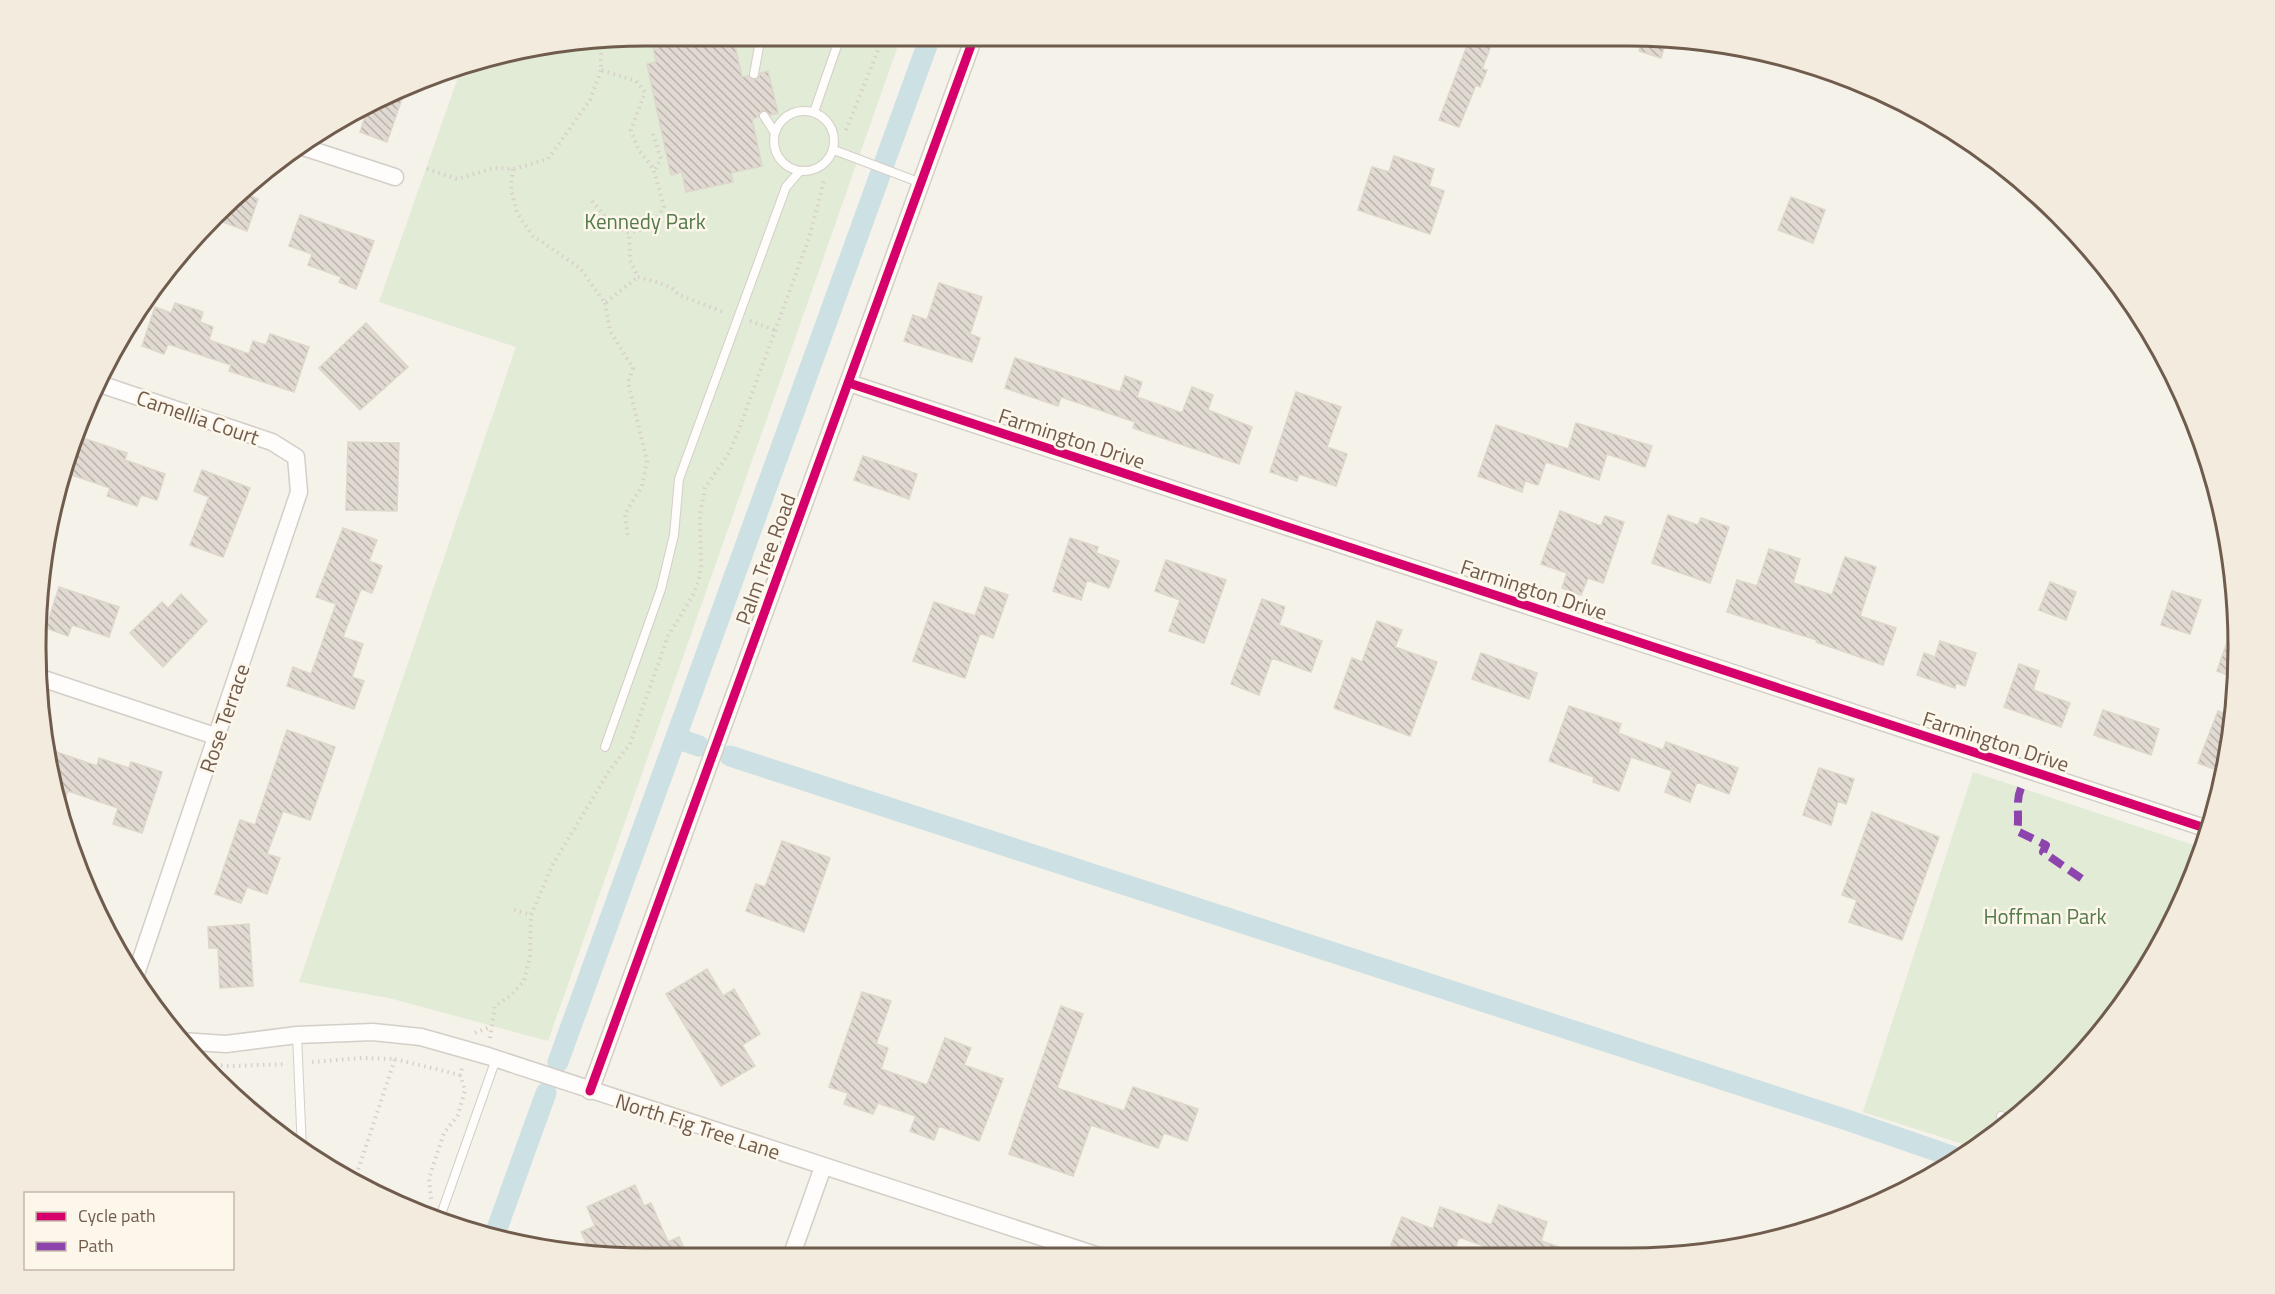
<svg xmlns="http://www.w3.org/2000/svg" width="2275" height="1294" font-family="'Titillium Web',sans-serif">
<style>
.green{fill:#e1ebd6}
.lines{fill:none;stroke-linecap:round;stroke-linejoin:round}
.canal{stroke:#cde0e4;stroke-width:21}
.building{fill:url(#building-back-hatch);stroke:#ddd6cd;stroke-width:1.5}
.lane-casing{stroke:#d3cec7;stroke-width:10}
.street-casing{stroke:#d3cec7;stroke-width:19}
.path{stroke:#d7d0cb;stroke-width:4;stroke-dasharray:1.5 4.5;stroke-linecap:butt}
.lane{stroke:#fefdfc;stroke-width:8}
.street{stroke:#fefdfc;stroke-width:16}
.quiet{stroke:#8e44ad;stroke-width:8;stroke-dasharray:15 8;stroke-linecap:butt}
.cycleway-casing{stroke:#fdf7eb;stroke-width:13}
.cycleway{stroke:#d6006c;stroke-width:9}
.labels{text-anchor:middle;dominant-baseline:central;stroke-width:5;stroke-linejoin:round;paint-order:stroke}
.park-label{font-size:21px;fill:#547a4a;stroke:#fdf7eb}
.street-label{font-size:21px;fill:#705c4d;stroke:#fdf7eb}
.rim{fill:none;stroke:#705c4d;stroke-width:3}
</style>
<defs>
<pattern id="building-back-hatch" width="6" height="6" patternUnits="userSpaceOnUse" patternTransform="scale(1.5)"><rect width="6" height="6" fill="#e0dad2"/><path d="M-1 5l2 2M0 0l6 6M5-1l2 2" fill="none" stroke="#bab4ad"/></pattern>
</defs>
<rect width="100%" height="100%" fill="#f5f2ea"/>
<!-- green -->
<path class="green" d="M900 40 548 1041 389 998 299 982 516 347 379 302 462 66 567 41Z
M1973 772 2203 848 2193 881 2136 986 2060 1079 1972 1147 1863 1112Z"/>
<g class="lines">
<!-- canal -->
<path class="canal" d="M676 738 699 746
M730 756 1847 1120 1957 1158
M558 1062 929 40
M495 1234 546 1093"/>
</g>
<!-- building -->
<path class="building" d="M1643 37H1667L1661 58 1639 51Z
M1470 38H1494L1482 69 1487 70 1480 87 1476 85 1459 127 1439 120Z
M652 41H734L742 77 748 76 756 80 761 73 768 71 778 113 771 115 763 110 759 113 758 117 752 119 762 166 731 173 733 182 686 192 682 172 671 175 647 64 656 62Z
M406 87 387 142 360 132 369 104Z
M1394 156 1434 169 1429 186 1444 191 1430 234 1358 210 1372 167 1389 172Z
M241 192 258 199 247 231 212 218Z
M1791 197 1825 210 1813 243 1778 230Z
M300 215 374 241 356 289 339 282 341 277 308 265 312 254 289 246Z
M939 283 982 297 970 334 980 338 972 362 904 341 913 315 927 320Z
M175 303 203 312 200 322 213 327 209 340 249 354 253 341 266 345 270 334 309 347 294 392 229 371 231 365 168 344 164 354 142 346 155 307 171 313Z
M366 323 408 367 360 410 319 368Z
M1015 358 1120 392 1125 376 1142 382 1137 397 1182 413 1192 387 1213 395 1208 410 1252 427 1239 464 1133 428 1135 422 1061 397 1058 406 1005 388Z
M1296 392 1341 407 1327 447 1347 454 1336 486 1299 474 1297 481 1270 472Z
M1576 423 1652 446 1645 467 1607 454 1599 480 1546 462 1538 485 1525 481 1522 492 1478 476 1496 425 1568 449Z
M77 436 127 453 125 460 165 474 157 500 141 495 137 506 107 496 110 488 63 472Z
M348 442 399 443 397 511 346 510Z
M863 456 917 474 909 499 854 480Z
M202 470 250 488 223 557 190 545 209 497 194 491Z
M1560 511 1601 526 1605 516 1624 522 1603 583 1588 578 1581 595 1562 588 1567 573 1541 564Z
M1668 515 1698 525 1701 518 1729 527 1710 583 1652 563Z
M343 528 377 540 369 561 382 566 372 593 361 589 343 637 363 644 352 677 364 681 354 709 287 686 293 667 311 674 336 604 316 597Z
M1070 538 1098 547 1096 553 1119 561 1109 588 1087 580 1081 600 1053 591Z
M1769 549 1800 559 1793 583 1832 595 1845 557 1876 567 1860 616 1896 628 1883 665 1816 642 1817 640 1727 612 1737 580 1757 586Z
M1166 560 1226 580 1204 643 1169 631 1180 600 1155 591Z
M2050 582 2076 592 2066 620 2039 610Z
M59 587 119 607 109 637 72 625 68 636 46 628Z
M985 587 1008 595 993 638 980 633 965 678 913 661 934 602 975 616Z
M2172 591 2201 600 2190 634 2161 625Z
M181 594 207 621 163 667 130 633 162 602 168 608Z
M1262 599 1285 607 1279 625 1322 641 1311 672 1272 658 1259 695 1231 684Z
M2236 616 2239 647 2236 678 2217 671Z
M1377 621 1402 630 1395 647 1437 662 1410 736 1334 708 1352 658 1362 662Z
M1940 641 1976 653 1965 686 1956 683 1955 688 1917 675 1924 653 1935 657Z
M1481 653 1537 673 1529 699 1472 679Z
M2019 664 2039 671 2033 690 2070 703 2061 727 2004 707Z
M1569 706 1621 724 1618 733 1663 750 1666 742 1738 768 1729 794 1697 782 1690 802 1665 792 1672 771 1631 757 1619 791 1593 782 1594 777 1549 761Z
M2103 710 2159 729 2151 755 2094 735Z
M2218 711 2232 717 2225 773 2198 763Z
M287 730 335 747 310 820 283 811 267 854 280 858 267 894 247 887 241 903 215 894 240 820 255 825Z
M45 748 97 766 99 758 129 768 131 762 162 772 142 833 113 824 118 808 68 791 61 810 48 767Z
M1819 768 1854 779 1846 804 1838 801 1831 825 1803 815Z
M1872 812 1939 837 1902 940 1849 922 1857 900 1842 895Z
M782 841 830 858 804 932 746 911 756 884 765 887Z
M249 924 253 986 220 988 218 948H209L208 927Z
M707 969 723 996 734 989 760 1034 742 1045 755 1066 721 1086 666 994Z
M862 992 891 1001 876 1044 888 1048 881 1069 927 1085 945 1038 971 1048 964 1065 1003 1079 979 1141 939 1126 934 1140 910 1131 916 1116 878 1103 873 1114 844 1104 848 1093 829 1087Z
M1061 1006 1083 1014 1057 1088 1124 1111 1133 1087 1198 1109 1187 1141 1164 1133 1158 1148 1091 1125 1073 1176 1009 1154Z
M635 1185 644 1206 651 1203 668 1242 679 1237 688 1257H607L591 1253 581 1232 595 1226 587 1207Z
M1499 1205 1547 1222 1541 1241 1580 1254 1579 1257H1514L1459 1237 1452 1257H1422L1391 1245 1402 1217 1433 1229 1440 1207 1491 1225Z"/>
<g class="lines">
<!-- lane casing -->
<g class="lane-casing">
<path id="lane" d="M754 74 760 41
M774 141a30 30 0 1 1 60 0a30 30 0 1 1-60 0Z
M814 112 839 40
M764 116 775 133
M834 150 921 183
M605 747 661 589 674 535 679 479 786 187 800 171
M297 1035 302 1150
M2001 1116 2008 1119
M417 1209 440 1217
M439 1220 496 1059"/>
</g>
<!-- street casing -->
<g class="street-casing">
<path id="street" d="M300 146 395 177
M97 383 272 442 296 457 299 492 135 977
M849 383 2208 829
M38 677 218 737
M181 1041 226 1044 297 1035 373 1032 421 1037 488 1056 1102 1257
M590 1091 973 40
M791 1257 823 1167"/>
</g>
<!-- path -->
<path class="path" d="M601 41V70L636 81 645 92 631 130 638 149 653 168 664 207 652 226 629 233
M846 130 882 40
M653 134 661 159 654 171
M427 169 457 179 494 168 513 169 548 159 590 100 601 70
M513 169 511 189 517 213 533 236 580 268 605 303 638 277
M592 201 613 226 629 233 630 260 638 277 657 282 672 288 679 295 726 313
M605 303 610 331 633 368 628 382 647 461 642 486 625 514 628 537
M750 321 775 330
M514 910 531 915
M475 1033 490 1027
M490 1038 495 1006 510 996 524 981 530 956 531 915 552 866 609 771 630 744 668 636 692 597 699 580 701 566 700 514 705 488 729 453 738 432 809 238 824 181
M395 1059 460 1075 463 1065
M312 1062 362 1058 395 1059 355 1179
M203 1064 231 1066 287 1064
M431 1199 429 1178 444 1133 458 1115 465 1090 460 1075"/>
<!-- lane -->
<use href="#lane" class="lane"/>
<!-- street -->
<use href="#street" class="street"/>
<!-- quiet -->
<path class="quiet" d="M2021 788C2015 802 2020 816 2017 831L2046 845 2043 852 2088 883"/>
<!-- cycleway casing -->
<g class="cycleway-casing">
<path id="cycleway" d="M849 383 2208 829
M590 1091 973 40"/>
</g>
<!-- cycleway -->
<use href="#cycleway" class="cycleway"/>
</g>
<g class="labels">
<!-- park labels -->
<g class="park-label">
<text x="645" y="221">Kennedy Park</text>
<text x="2045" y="916">Hoffman Park</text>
</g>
<!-- street labels -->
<g class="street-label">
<text transform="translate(198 417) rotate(19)">Camellia Court</text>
<text transform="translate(1072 438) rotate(18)">Farmington Drive</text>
<text transform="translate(765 559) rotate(-70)">Palm Tree Road</text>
<text transform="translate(1534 589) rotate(18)">Farmington Drive</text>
<text transform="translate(224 718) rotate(-71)">Rose Terrace</text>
<text transform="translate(1996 741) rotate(18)">Farmington Drive</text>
<text transform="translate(698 1126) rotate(18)">North Fig Tree Lane</text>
</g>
</g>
<!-- crop -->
<path d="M0 0H2275V1294H0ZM646 46H1628A600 600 0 0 1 2228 646V648A600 600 0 0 1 1628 1248H646A600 600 0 0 1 46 648V646A600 600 0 0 1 646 46Z" fill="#f2ebde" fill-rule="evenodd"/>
<path class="rim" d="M646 46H1628A600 600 0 0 1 2228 646V648A600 600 0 0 1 1628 1248H646A600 600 0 0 1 46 648V646A600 600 0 0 1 646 46Z"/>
<!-- legend -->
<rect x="24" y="1192" width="210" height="78" fill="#fdf7eb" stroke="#c5b9ac" stroke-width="1.5"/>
<rect x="36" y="1212" width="30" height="9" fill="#d6006c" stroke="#c5b9ac" stroke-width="1.5"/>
<text x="78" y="1222" font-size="18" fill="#705c4d">Cycle path</text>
<rect x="36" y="1242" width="30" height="9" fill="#8e44ad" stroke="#c5b9ac" stroke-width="1.5"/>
<text x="78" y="1252" font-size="18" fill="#705c4d">Path</text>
</svg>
